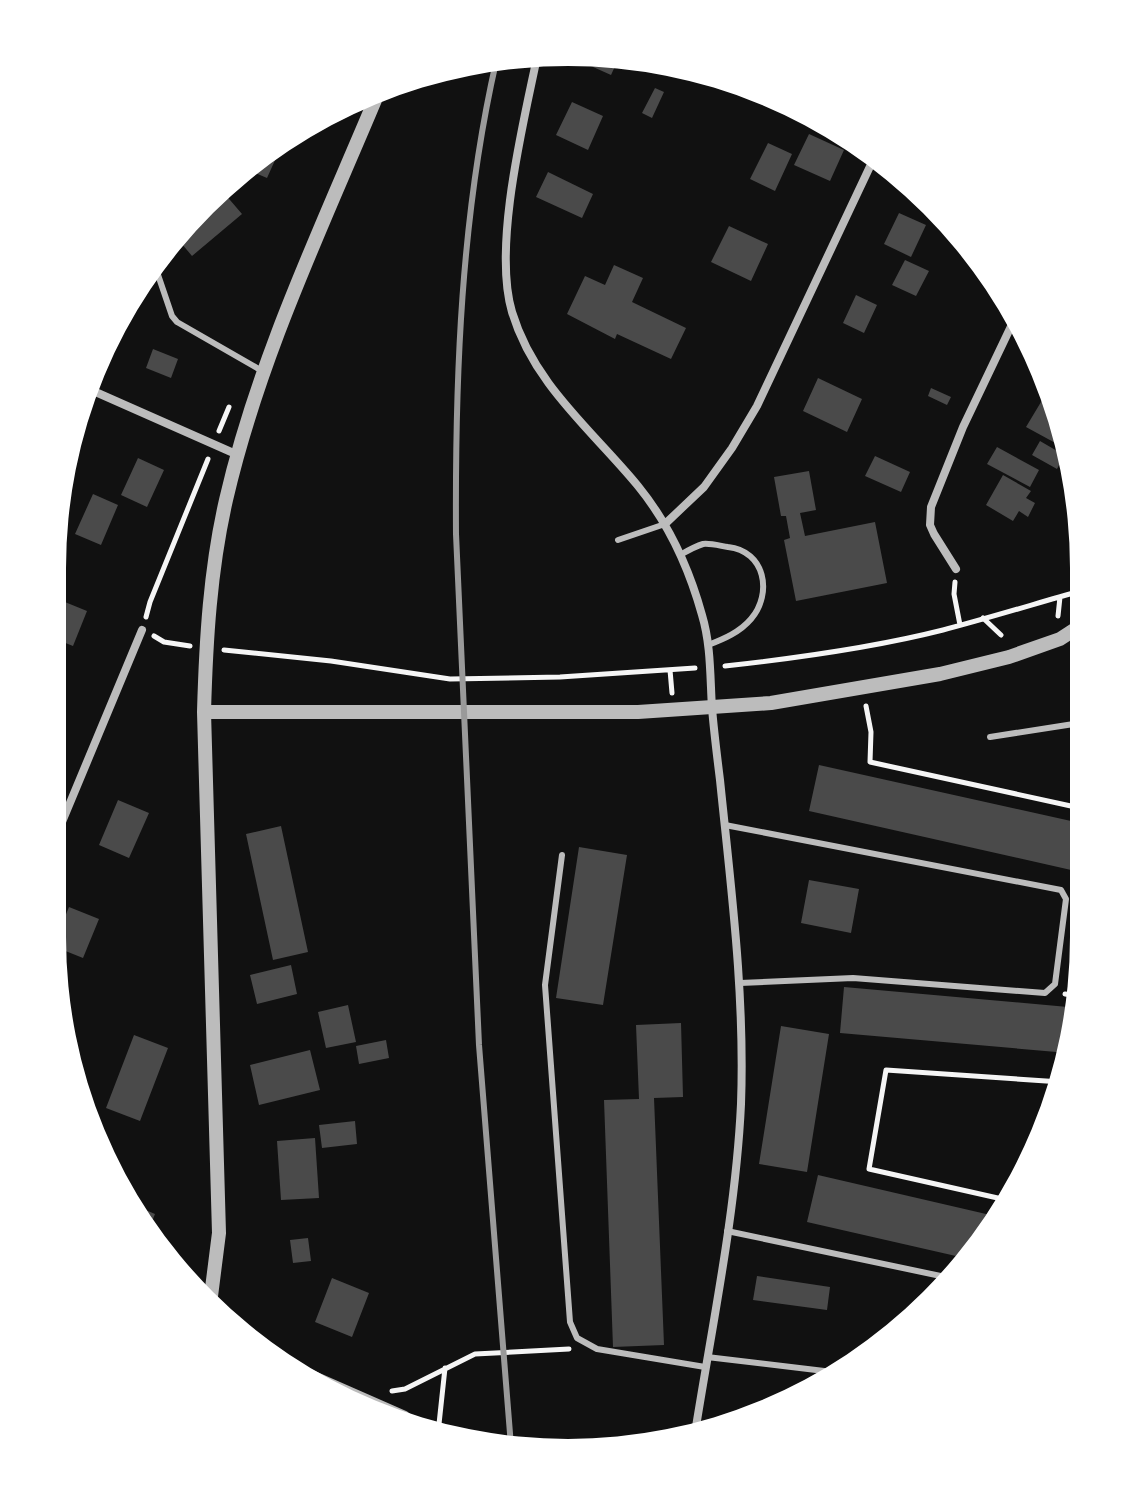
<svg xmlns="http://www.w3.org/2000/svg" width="1136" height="1505" font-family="'Sofia Sans Condensed',sans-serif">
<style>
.building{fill:#4a4a4a}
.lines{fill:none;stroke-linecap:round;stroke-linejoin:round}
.path{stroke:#f5f5f5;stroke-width:5}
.service{stroke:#bcbcbc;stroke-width:6}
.minor{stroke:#bcbcbc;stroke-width:8}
.tertiary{stroke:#bcbcbc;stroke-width:14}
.rail{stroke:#9a9a9a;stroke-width:6}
</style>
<rect width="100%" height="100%" fill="#111"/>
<!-- building -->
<path class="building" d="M582 62H617L611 75Z
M655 88 664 92 652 118 642 113Z
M572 102 603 116 588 150 556 135Z
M809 134 844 150 830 181 794 165Z
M285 138 267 178 248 170 281 139Z
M768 143 792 154 775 191 750 179Z
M548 172 593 194 582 218 536 197Z
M224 193 242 214 192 256 176 237Z
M899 213 926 225 911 257 884 244Z
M729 226 768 244 751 281 711 262Z
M905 260 929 271 916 296 892 285Z
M614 265 643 278 632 302 686 328 671 359 617 334 615 339 567 314 585 276 605 285Z
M856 295 877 305 864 333 843 323Z
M153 349 178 359 171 378 146 368Z
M818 378 862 399 847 432 803 411Z
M931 388 951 397 947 405 928 396Z
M1044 397 1057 404 1064 435 1059 445 1026 427Z
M1040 441 1064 455 1057 469 1032 455Z
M997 447 1039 470 1030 487 987 464Z
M875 456 910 472 901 492 865 476Z
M138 458 164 470 147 507 121 495Z
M809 471 816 510 800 513 805 536 875 522 887 583 796 601 784 540 790 538 786 516H781L774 477Z
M1003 475 1031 491 1026 498 1035 503 1028 517 1019 511 1013 521 986 505Z
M93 494 118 505 101 545 75 534Z
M60 600 87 611 73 646 53 638V618Z
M819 765 1080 823V872L809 811Z
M118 800 149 813 129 858 99 845Z
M281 826 308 952 273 960 246 834Z
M579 847 627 855 603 1005 556 998Z
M809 880 859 889 851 933 801 923Z
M69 907 99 919 83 958 53 946Z
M291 965 297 994 257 1004 250 975Z
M844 987 1079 1008 1068 1053 840 1033Z
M348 1005 356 1042 326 1048 318 1012Z
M681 1023 683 1097 654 1098 664 1345 613 1347 604 1100 639 1099 636 1025Z
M781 1026 829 1034 807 1172 759 1164Z
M134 1035 168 1048 140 1121 106 1108Z
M386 1040 389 1058 359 1064 356 1046Z
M310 1050 320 1090 259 1105 250 1065Z
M355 1121 357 1144 322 1148 319 1125Z
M315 1138 319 1198 281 1200 277 1141Z
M818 1175 999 1217 969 1259 807 1222Z
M127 1202 155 1214 149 1229Z
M308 1238 311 1261 293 1263 290 1240Z
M757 1276 830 1287 827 1310 753 1300Z
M332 1278 369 1293 352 1337 315 1322Z"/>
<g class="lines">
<!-- path -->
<path class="path" d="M219 431 229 407
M955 582 954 594 960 625
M1058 616 1060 597
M146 617 150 602 208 459
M983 618 1001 635
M154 636 164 642 190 646
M224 650 331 661 450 679 560 677 695 668
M725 666C798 658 872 648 943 630 989 618 1034 604 1080 591
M670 670 672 693
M866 706 871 732 870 762 1080 808
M1065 994 1080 996
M1011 1201 869 1169 886 1070 1061 1082
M392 1391 405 1389 475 1354 569 1349
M439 1424 445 1368"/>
<!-- service -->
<path class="service" d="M154 263 172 316 177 322 264 372
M618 540 665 524
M680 555C687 551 696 546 703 544 710 543 721 546 728 547 765 551 773 593 751 619 740 632 724 639 708 645
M990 737 1080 723
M725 825 1061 890 1066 899 1055 984 1045 993 853 978 740 983
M562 855 545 985 570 1322 577 1338 597 1349 705 1367
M727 1231 955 1279
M707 1357 841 1373"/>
<!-- minor -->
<path class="minor" d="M536 62C522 129 493 248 512 312 534 385 592 430 638 486 669 524 689 568 702 615 711 645 710 676 712 708 714 732 717 756 720 780 731 888 745 995 741 1104 736 1212 712 1326 695 1433
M91 390 238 455
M665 524 704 487 732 448 757 406 874 158
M956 569 934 534 930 525 931 507 963 427 1015 318
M52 846 142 630
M282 1361 405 1415 422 1428"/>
<!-- tertiary -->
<path class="tertiary" d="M204 712H638L771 703 940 674 1009 657 1060 639 1080 626
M210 1304 219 1233 204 712C206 641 210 570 226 500 258 361 320 231 375 100"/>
<!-- rail -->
<path class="rail" d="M496 62C461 216 455 376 456 534L479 1045 511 1446"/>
</g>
<!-- crop -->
<path d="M0 0H1136V1505H0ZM568 66H568A502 502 0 0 1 1070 568V937A502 502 0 0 1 568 1439H568A502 502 0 0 1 66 937V568A502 502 0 0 1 568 66Z" fill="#fff" fill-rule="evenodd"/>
</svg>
